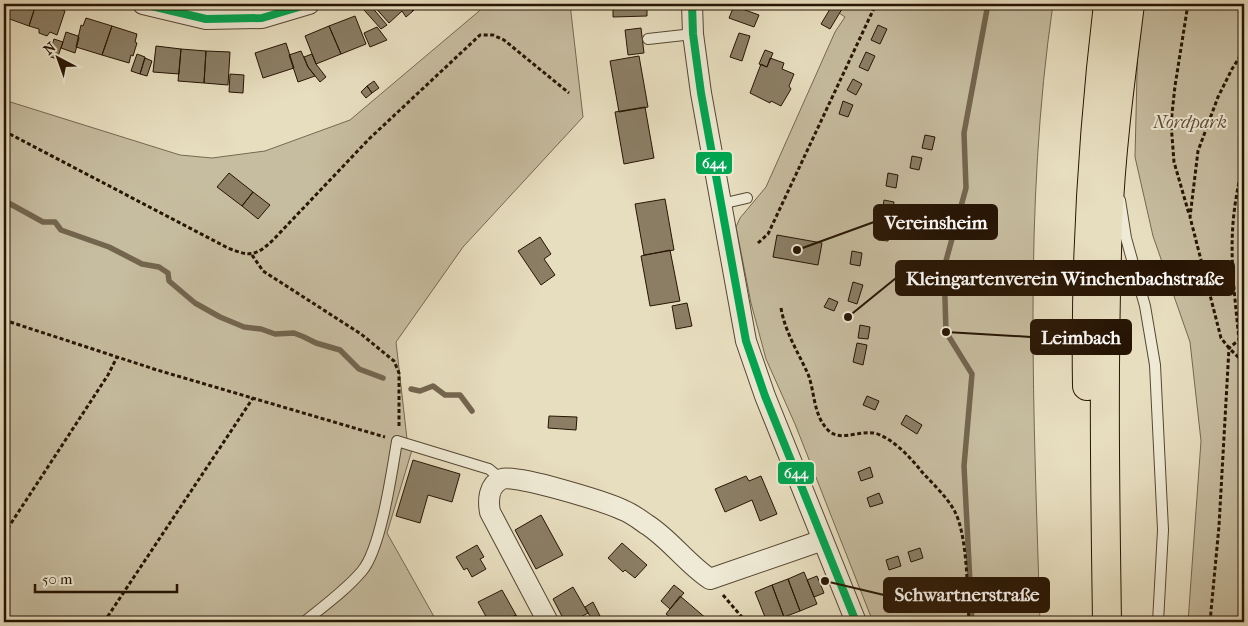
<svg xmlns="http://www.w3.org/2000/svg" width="1248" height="626" font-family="'IM FELL French Canon',serif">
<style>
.green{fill:#c6bc9f;stroke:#766852}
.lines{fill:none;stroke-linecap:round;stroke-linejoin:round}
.stream{stroke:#73654e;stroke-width:5.5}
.building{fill:#8b7e65;stroke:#271504}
.service-casing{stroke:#574733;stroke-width:12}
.minor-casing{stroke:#574733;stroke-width:22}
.motorway-casing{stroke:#271504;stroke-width:30}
.path{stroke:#271504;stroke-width:3;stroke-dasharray:4 2.5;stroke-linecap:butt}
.service{stroke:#efead5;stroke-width:10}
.minor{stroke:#efead5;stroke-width:20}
.motorway{stroke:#e7debf;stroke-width:28}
.bus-1-casing{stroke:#efead5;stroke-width:11}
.bus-1{stroke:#00a651;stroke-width:8}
.labels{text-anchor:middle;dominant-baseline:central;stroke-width:4;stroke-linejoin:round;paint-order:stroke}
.park-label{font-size:18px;font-style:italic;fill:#5f4f3a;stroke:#efead5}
.leader{fill:none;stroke:#271504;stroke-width:2}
.callout-dot{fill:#271504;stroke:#efead5;stroke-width:2}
.callout{fill:#271504;stroke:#271504;stroke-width:2}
.callout-label{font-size:19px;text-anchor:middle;font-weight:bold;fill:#fff}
.line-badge{stroke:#efead5;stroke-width:2}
.badge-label{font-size:14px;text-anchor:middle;font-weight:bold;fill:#fff}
</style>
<rect width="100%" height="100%" fill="#e7debf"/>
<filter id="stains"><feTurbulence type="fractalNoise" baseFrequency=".004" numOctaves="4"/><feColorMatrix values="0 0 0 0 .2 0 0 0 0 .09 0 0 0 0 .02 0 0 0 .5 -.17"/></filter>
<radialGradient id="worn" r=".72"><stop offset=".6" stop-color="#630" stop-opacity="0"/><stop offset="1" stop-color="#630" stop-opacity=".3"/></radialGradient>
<!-- green -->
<path class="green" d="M485 4H570L583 117 463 247 396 342 407 439 412 450 387 533 437 622H4V100L180 155 212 158 265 151 350 120 478 12Z
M845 4H1053C1023 208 1034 416 1040 622H873L795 424 766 359 751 303 736 227 740 218 766 187 835 32 845 17 839 13Z
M1143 4H1244V622H1188L1201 441 1190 342 1153 236 1135 157 1138 33Z"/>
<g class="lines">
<!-- stream -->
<path class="stream" d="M5 201 43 222H55L61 230 109 247 142 264 159 267 168 273 169 281 195 303 220 317 244 327 261 329 275 334 294 333 304 337 316 343 340 350 359 369 383 378
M411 389 420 391 433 386 445 395H460L472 411
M972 622 964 466 972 374 946 332 944 268 966 188 964 133 988 4"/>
</g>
<!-- building -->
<path class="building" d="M6 4H36L29 26 4 17Z
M36 4 57 7 65 11 57 35 50 32 47 36 39 33V29L29 26Z
M372 4H406L413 11 406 17 402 11 389 23Z
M406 4H416L418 6 413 11Z
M613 4H647V16L613 17Z
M821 4H833L830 9Z
M833 4H845L830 29 821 24Z
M370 5 387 25 381 29 364 10Z
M734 6 759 15 754 27 729 18Z
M355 16 366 44 341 54 329 26Z
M86 18 112 26 102 55 76 47 81 25 83 26Z
M878 25 887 29 880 44 871 40Z
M112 26 137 34 135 42 137 43 133 56 131 55 129 63 102 55Z
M329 26 341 54 316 64 305 36Z
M377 27 387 40 370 47 364 33Z
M641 28 644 53 628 55 625 30Z
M66 32 78 36 79 38 75 53 61 48Z
M739 33 750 36 742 61 730 57Z
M54 39 63 42 57 59 48 56Z
M286 43 294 68 263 78 255 53Z
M156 46 181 49 179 74 153 72Z
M181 49 206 51 204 83 178 81Z
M765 50 773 53 767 67 759 64Z
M206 51 230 52 228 85 204 83Z
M301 51 308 67 315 76 298 82 289 55Z
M866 52 875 56 868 71 859 67Z
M137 54 145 57 140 74 131 71Z
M312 54 316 64 326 77 320 82 308 67 304 57Z
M639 56 648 107 619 112 610 61Z
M145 58 152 61 147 76 140 74Z
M770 58 784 63 782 69 794 74 789 86 791 89 781 106 771 101 770 103 750 93 761 64 767 67Z
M230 74 244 75 243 93 229 92Z
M853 79 862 84 856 95 847 90Z
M374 81 379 88 372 93 367 86Z
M367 86 372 93 366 98 361 92Z
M843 101 853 105 848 117 839 114Z
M645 107 654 158 624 164 615 112Z
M925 135 935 137 932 150 922 148Z
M912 156 922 158 919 170 910 168Z
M229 173 253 192 242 206 217 187Z
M888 173 898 175 896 188 886 186Z
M253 192 270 205 258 219 242 206Z
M665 199 674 250 644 255 635 204Z
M884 200 894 202 892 215 882 213Z
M881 227 891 229 888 241 878 240Z
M777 235 822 243 818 265 773 257Z
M540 237 551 254 544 259 555 275 541 285 518 251Z
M670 250 680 301 650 306 641 256Z
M852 251 862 253 860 266 850 264Z
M853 282 863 285 857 304 848 301Z
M829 298 838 302 834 311 824 307Z
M687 303 692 326 676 329 672 306Z
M860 325 870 327 868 339 858 338Z
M857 343 867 345 863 365 853 362Z
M867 396 879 401 875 410 863 405Z
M906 415 922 425 917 434 901 424Z
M549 416 577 417 576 430 548 428Z
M413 460 460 474 452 502 428 495 420 523 396 516Z
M870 467 873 477 861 481 858 472Z
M746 476 749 481 761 476 777 514 760 521 752 500 725 512 715 489Z
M879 493 883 503 870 507 867 498Z
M541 515 563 555 536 569 515 530Z
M622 543 647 565 635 578 625 570 623 572 608 558Z
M477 545 484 557 480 559 486 569 472 577 467 568 464 570 456 557Z
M920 548 923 558 911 562 908 552Z
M898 556 901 566 889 570 886 560Z
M804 572 817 604 800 611 788 579Z
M817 576 824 593 814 597 807 580Z
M788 579 800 611 784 617 772 585Z
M674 585 684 593 670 609 661 601Z
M772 585 784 617 772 622H767L755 592Z
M573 587 588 613 572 622H565L553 599Z
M502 590 516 615 502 622H489L478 602Z
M680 596 707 619 705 622H677L666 614Z
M593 602 600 616 592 620 585 607Z
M516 615 520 622H502Z"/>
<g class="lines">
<!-- service casing -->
<g class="service-casing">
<path id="service" d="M648 39 693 34
M1120 200 1126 238 1145 306 1155 365 1163 530 1158 622
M721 204 747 198
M304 622C324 606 346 590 362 571 381 549 392 471 397 441L489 469 501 479"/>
</g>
<!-- minor casing -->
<g class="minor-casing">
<path id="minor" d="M143 4 206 19 262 18 309 4
M692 4 693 34 701 93 746 341 765 396 856 622
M548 622 490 512C488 501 488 485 502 479 516 474 606 502 623 510 631 513 639 519 646 524 669 538 688 565 710 579L823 540"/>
</g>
<!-- motorway casing -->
<g class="motorway-casing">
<path id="motorway" d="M1087 386C1085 258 1093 131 1108 4
M1107 622C1105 489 1103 355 1108 222 1111 149 1121 76 1130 4"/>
</g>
<!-- path -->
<path class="path" d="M1188 4 1175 86 1171 123 1174 162 1189 214
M1244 50 1232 69 1218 97 1198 151 1190 217 1221 338 1229 348 1244 363
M4 131 228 248C250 257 256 256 273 240L369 139 480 35H493L504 40 569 93
M758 243 768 234 876 4
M252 255 263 271 361 334 394 361 399 373V427
M781 308C785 332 798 352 808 374 815 392 813 416 829 431 842 443 864 427 880 435 896 442 911 458 922 472 933 484 946 496 954 510 968 535 967 592 969 622
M4 320 157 370 385 437
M4 534 108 375 117 357
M723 595 746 622
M104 622 253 398
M1210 622 1219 526 1229 348 1239 340C1235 298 1229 255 1234 213 1236 195 1240 177 1244 160"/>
<!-- service -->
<use href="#service" class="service"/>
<!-- minor -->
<use href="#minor" class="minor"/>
<!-- motorway -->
<use href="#motorway" class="motorway"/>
<!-- bus-1 casing -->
<g class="bus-1-casing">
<path id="bus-1" d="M143 4 206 19 262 18 309 4
M692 4 693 34 701 93 746 341 765 396 856 622"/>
</g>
<!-- bus-1 -->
<use href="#bus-1" class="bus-1"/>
</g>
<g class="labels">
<!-- park labels -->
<g class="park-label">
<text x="1190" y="122">Nordpark</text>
</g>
</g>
<!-- callouts -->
<path class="leader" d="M797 250L874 222M848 317L896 278M946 332L1031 337M825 581L884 595"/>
<g class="callout-dot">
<circle cx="797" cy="250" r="5"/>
<circle cx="848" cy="317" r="5"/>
<circle cx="946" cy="332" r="5"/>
<circle cx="825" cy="581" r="5"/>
</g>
<g class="callout">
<rect x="874" y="205" width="123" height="34" rx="5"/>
<rect x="896" y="261" width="338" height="34" rx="5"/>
<rect x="1031" y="320" width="100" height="34" rx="5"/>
<rect x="884" y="578" width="165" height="34" rx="5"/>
</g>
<g class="callout-label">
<text x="936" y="229">Vereinsheim</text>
<text x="1065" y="285">Kleingartenverein Winchenbachstraße</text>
<text x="1081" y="344">Leimbach</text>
<text x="967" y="601">Schwartnerstraße</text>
</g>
<g class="line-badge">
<rect x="695" y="151" width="38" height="24" rx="5" fill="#00a651"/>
<rect x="777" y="461" width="38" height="24" rx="5" fill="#00a651"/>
</g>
<g class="badge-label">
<text x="714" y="168">644</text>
<text x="796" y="478">644</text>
</g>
<!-- margin -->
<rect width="1248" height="626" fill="none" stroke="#e7debf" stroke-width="20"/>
<rect x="5" y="5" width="1238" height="616" fill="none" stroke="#271504" stroke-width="2.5"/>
<rect x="10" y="10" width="1228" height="606" fill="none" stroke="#271504"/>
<!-- north arrow -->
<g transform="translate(58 58) rotate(319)" stroke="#efead5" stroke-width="4" paint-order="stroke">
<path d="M0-4L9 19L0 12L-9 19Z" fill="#271504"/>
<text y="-8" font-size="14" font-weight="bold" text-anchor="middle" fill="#271504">N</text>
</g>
<!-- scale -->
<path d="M35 584v8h142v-8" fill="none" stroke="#271504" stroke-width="2.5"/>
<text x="42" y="584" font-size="15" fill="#271504" stroke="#efead5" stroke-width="4" paint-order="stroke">50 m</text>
<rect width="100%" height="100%" filter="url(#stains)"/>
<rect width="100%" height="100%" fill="url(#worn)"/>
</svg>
